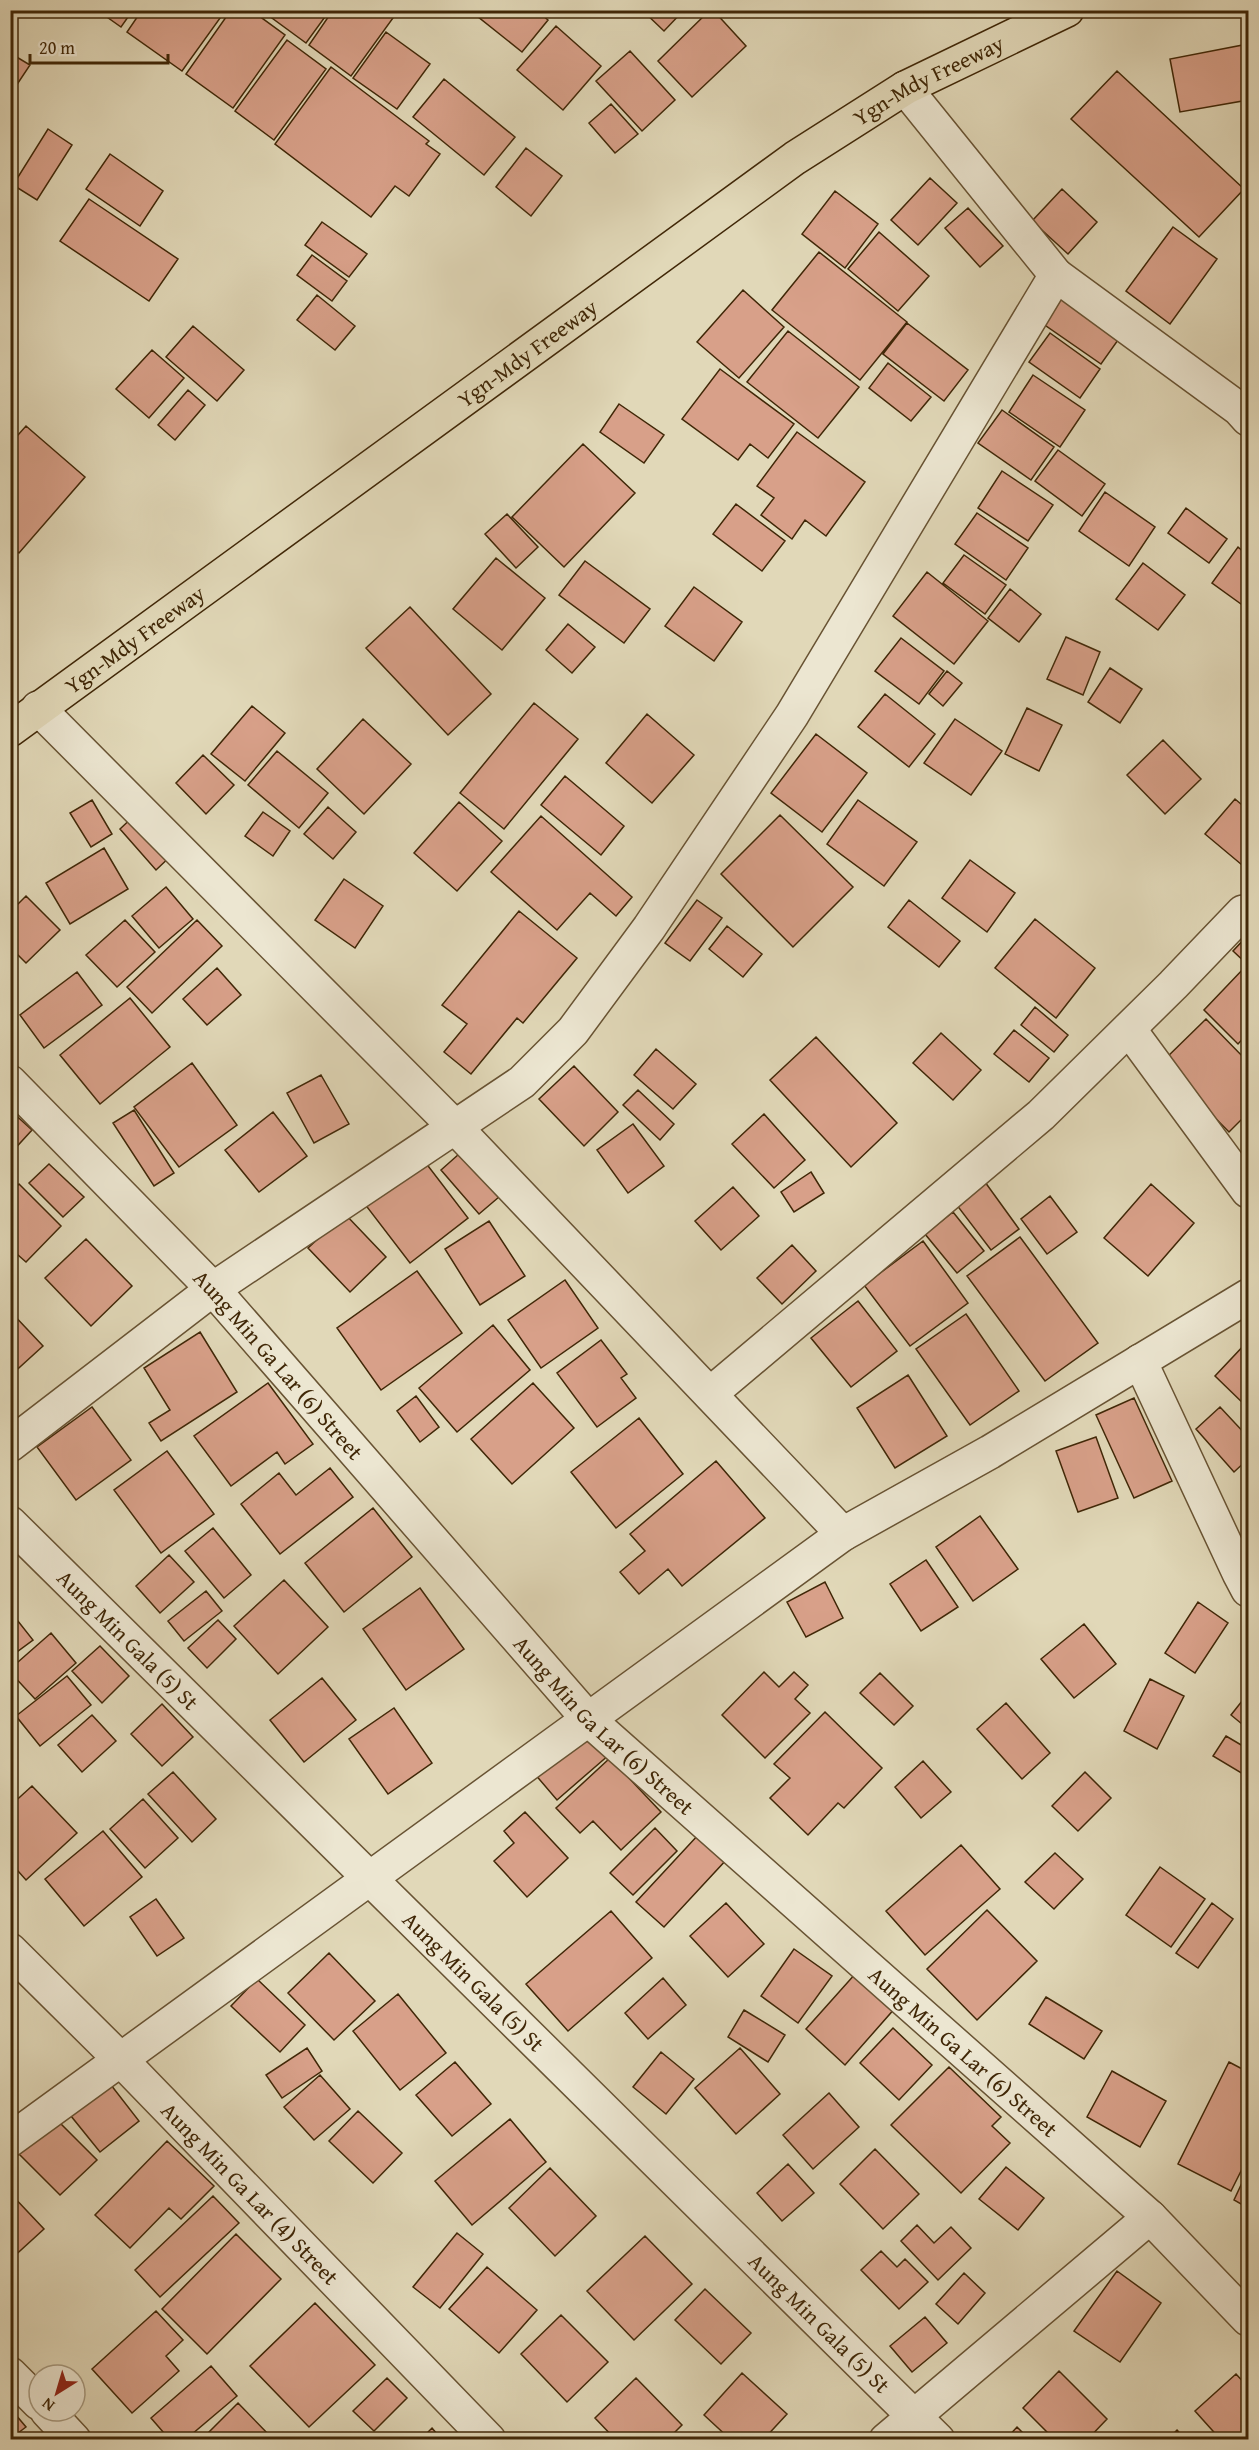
<svg xmlns="http://www.w3.org/2000/svg" width="1259" height="2450" font-family="'Gentium Book Plus',serif">
<style>
.building{fill:#d8a089;stroke:#402707;stroke-width:1.5}
.lines{fill:none;stroke-linecap:round;stroke-linejoin:round}
.street-casing{stroke:#685333;stroke-width:36}
.primary-casing{stroke:#402707;stroke-width:36}
.street{stroke:#ece6d1;stroke-width:33}
.primary{stroke:#e1d8b8;stroke-width:33}
.labels{text-anchor:middle;dominant-baseline:central;stroke-width:6;stroke-linejoin:round;paint-order:stroke}
.street-label{font-size:22px;fill:#402707;stroke:#ece6d1}
</style>
<rect width="100%" height="100%" fill="#e1d8b8"/>
<filter id="stains"><feTurbulence type="fractalNoise" baseFrequency=".00333" numOctaves="4"/><feColorMatrix values="0 0 0 0 .2 0 0 0 0 .09 0 0 0 0 .02 0 0 0 .5 -.17"/></filter>
<radialGradient id="worn" r=".72"><stop offset=".6" stop-color="#630" stop-opacity="0"/><stop offset="1" stop-color="#630" stop-opacity=".3"/></radialGradient>
<!-- building -->
<path class="building" d="M97 10H133L121 27Z
M142 10H218L223 14 182 71 127 32Z
M231 10H251L285 35 233 108 186 74Z
M261 10H330L306 43Z
M333 10H382L393 18 351 76 309 45Z
M481 10H536L548 20 522 52 477 16Z
M642 10H684L664 31Z
M710 10H713L746 46 692 97 658 61Z
M556 26 601 66 563 110 517 70Z
M386 32 430 64 397 109 353 78Z
M287 40 326 69 274 140 235 111Z
M1248 44V100L1180 112 1170 59Z
M630 51 675 100 642 131 596 81Z
M10 53 30 65 10 95Z
M331 67 429 141 426 144 440 154 409 196 395 186 371 217 275 144Z
M1117 71 1244 189 1199 237 1071 119Z
M444 79 515 137 484 175 413 117Z
M611 104 638 134 615 153 589 123Z
M48 129 72 145 37 200 13 185Z
M526 148 562 176 531 216 496 187Z
M110 154 163 191 140 226 86 189Z
M930 178 957 203 918 245 891 220Z
M1062 189 1097 222 1068 254 1032 221Z
M835 191 878 224 845 268 802 234Z
M89 199 178 259 149 301 60 241Z
M968 208 1003 246 980 267 945 228Z
M322 222 367 254 349 277 305 245Z
M1173 227 1217 259 1170 324 1126 291Z
M879 232 929 276 898 311 848 269Z
M819 252 907 322 860 380 772 310Z
M312 255 347 281 332 301 297 275Z
M1061 289 1123 333 1101 364 1039 321Z
M743 290 784 327 739 378 697 342Z
M317 295 355 326 335 350 297 320Z
M907 323 968 370 944 401 883 354Z
M193 326 244 370 217 401 166 357Z
M788 331 859 387 818 438 747 382Z
M1050 333 1100 369 1080 398 1029 362Z
M152 350 184 378 149 418 116 389Z
M888 363 931 397 911 421 869 388Z
M720 369 794 424 768 458 750 444 738 460 682 419Z
M1033 375 1085 410 1060 447 1009 412Z
M188 390 205 405 175 440 158 425Z
M619 404 664 435 644 463 600 432Z
M1002 410 1054 447 1031 480 978 443Z
M26 426 85 477 19 553 10 545V444Z
M797 432 865 482 826 536 805 520 792 539 761 515 774 498 757 486Z
M583 444 635 493 564 567 512 517Z
M1058 450 1105 484 1082 516 1035 481Z
M1002 471 1053 505 1028 541 978 508Z
M1105 492 1155 527 1129 566 1079 531Z
M736 504 785 541 762 571 713 534Z
M1186 508 1227 539 1209 563 1168 533Z
M977 513 1028 548 1006 580 955 544Z
M507 514 538 547 516 568 485 534Z
M1238 547 1248 556V594L1241 604 1212 583Z
M964 555 1006 585 985 614 943 583Z
M496 558 545 598 502 650 453 609Z
M585 561 650 609 624 643 559 595Z
M1143 563 1185 595 1158 630 1116 599Z
M927 572 988 621 954 664 893 616Z
M694 587 742 622 714 661 665 626Z
M1010 589 1041 614 1019 642 988 618Z
M410 607 491 694 448 735 366 648Z
M568 624 595 647 572 673 546 650Z
M1066 637 1100 652 1083 695 1047 679Z
M901 638 944 671 919 704 875 671Z
M1110 668 1142 689 1120 723 1088 702Z
M947 671 962 683 943 706 929 694Z
M885 694 935 734 909 767 858 727Z
M534 703 578 739 504 829 460 793Z
M252 706 285 733 245 781 211 754Z
M1027 708 1062 725 1039 771 1005 754Z
M647 714 694 755 652 803 606 763Z
M363 719 411 764 364 814 317 769Z
M955 719 1002 751 971 795 924 763Z
M816 734 867 773 822 832 771 793Z
M1163 740 1201 779 1165 814 1127 775Z
M277 751 328 793 299 828 248 785Z
M203 755 234 785 206 814 176 783Z
M565 776 624 826 601 855 541 805Z
M1235 799 1248 810V870L1205 834Z
M92 800 112 834 91 847 70 813Z
M858 800 917 842 884 886 827 844Z
M459 802 502 841 457 891 414 853Z
M328 807 356 832 333 859 304 834Z
M138 812 174 853 156 870 120 829Z
M263 812 290 831 273 856 245 836Z
M780 815 853 887 793 947 721 874Z
M541 816 632 897 616 916 590 893 557 930 491 872Z
M104 848 128 889 70 924 46 883Z
M970 860 1015 893 987 932 942 898Z
M344 879 383 906 355 948 315 920Z
M166 887 193 919 159 948 132 916Z
M26 896 60 930 26 963 10 947V912Z
M697 900 722 918 690 961 665 943Z
M909 900 960 941 939 967 888 927Z
M519 911 577 958 523 1023 517 1018 471 1074 444 1052 467 1024 442 1005Z
M1035 919 1095 968 1056 1018 995 968Z
M125 920 155 952 117 987 86 955Z
M197 920 222 946 152 1013 127 987Z
M727 926 762 954 743 977 709 949Z
M1248 935V965L1233 951Z
M1245 967 1248 970V1033L1238 1044 1204 1010Z
M217 968 241 995 207 1025 183 999Z
M77 972 102 1005 44 1048 20 1015Z
M130 998 170 1047 100 1104 60 1055Z
M1035 1007 1068 1035 1054 1052 1021 1025Z
M1206 1019 1248 1062V1113L1229 1132 1161 1063Z
M1014 1030 1049 1058 1029 1082 994 1054Z
M941 1033 981 1070 953 1100 913 1063Z
M816 1037 897 1123 851 1167 770 1080Z
M656 1049 696 1084 673 1109 634 1075Z
M192 1063 237 1125 179 1167 134 1107Z
M574 1066 618 1112 584 1146 539 1099Z
M321 1075 349 1124 314 1143 287 1093Z
M638 1090 674 1124 660 1140 623 1105Z
M10 1110 32 1130 10 1154Z
M134 1110 174 1173 154 1186 113 1123Z
M273 1112 307 1156 259 1192 225 1150Z
M764 1114 805 1160 774 1188 732 1144Z
M633 1124 664 1166 628 1193 597 1150Z
M468 1146 506 1191 479 1214 441 1170Z
M422 1158 468 1218 410 1263 364 1203Z
M49 1164 84 1197 63 1217 29 1183Z
M811 1172 824 1193 794 1212 781 1192Z
M985 1182 1019 1229 991 1250 956 1204Z
M19 1184 61 1226 26 1262 10 1248V1193Z
M1151 1184 1194 1223 1148 1276 1104 1238Z
M733 1187 759 1216 721 1250 695 1221Z
M1050 1196 1077 1232 1047 1254 1021 1219Z
M953 1212 984 1251 957 1273 925 1234Z
M345 1214 386 1257 350 1292 308 1248Z
M489 1221 525 1276 480 1305 445 1249Z
M1020 1237 1098 1343 1045 1381 967 1276Z
M86 1239 132 1286 91 1326 45 1278Z
M923 1241 968 1303 910 1346 864 1285Z
M792 1245 816 1271 782 1304 757 1278Z
M417 1271 462 1333 381 1390 337 1328Z
M565 1280 598 1328 541 1368 508 1320Z
M858 1301 897 1351 851 1387 811 1338Z
M10 1311 43 1346 10 1376Z
M966 1314 1019 1391 970 1425 916 1349Z
M493 1325 530 1370 457 1432 419 1388Z
M200 1332 237 1392 161 1441 149 1423 170 1410 144 1368Z
M601 1340 627 1374 621 1378 636 1398 597 1427 557 1373Z
M1248 1341V1408L1215 1376Z
M908 1375 947 1436 895 1468 857 1408Z
M268 1383 313 1444 285 1464 277 1452 231 1486 194 1436Z
M533 1383 574 1428 512 1484 471 1439Z
M416 1396 439 1427 420 1442 397 1411Z
M1134 1398 1172 1481 1134 1498 1096 1415Z
M92 1407 131 1460 76 1500 37 1447Z
M1220 1407 1248 1437V1459L1234 1472 1196 1429Z
M639 1418 683 1474 616 1528 571 1472Z
M1096 1437 1118 1498 1078 1512 1056 1451Z
M167 1451 214 1514 161 1553 114 1490Z
M716 1461 765 1518 682 1586 668 1569 639 1594 620 1572 645 1551 630 1534Z
M330 1468 353 1497 280 1554 241 1504 279 1473 296 1495Z
M373 1508 412 1557 344 1612 305 1563Z
M980 1516 1018 1569 973 1601 936 1547Z
M213 1528 251 1575 224 1598 185 1551Z
M169 1555 194 1582 160 1613 136 1586Z
M926 1560 958 1607 921 1631 890 1584Z
M284 1580 328 1627 278 1674 234 1626Z
M825 1582 843 1618 806 1637 787 1602Z
M420 1588 464 1649 406 1690 363 1629Z
M206 1591 222 1611 184 1641 168 1621Z
M1198 1602 1228 1623 1195 1673 1165 1653Z
M10 1611 33 1640 10 1657Z
M218 1620 236 1639 207 1668 188 1648Z
M1084 1624 1116 1664 1074 1698 1041 1659Z
M51 1633 76 1663 35 1699 10 1672V1669Z
M100 1646 129 1676 102 1703 72 1671Z
M764 1672 779 1687 794 1672 808 1685 795 1699 810 1713 765 1758 722 1715Z
M880 1673 913 1706 894 1725 860 1693Z
M67 1676 91 1705 40 1746 16 1716Z
M322 1678 356 1720 304 1762 270 1720Z
M1150 1679 1184 1696 1157 1749 1124 1731Z
M1242 1701 1248 1706V1729L1231 1715Z
M1006 1703 1050 1753 1022 1779 977 1729Z
M162 1704 193 1737 162 1766 131 1734Z
M394 1708 432 1763 388 1794 349 1739Z
M825 1712 882 1768 844 1808 838 1803 808 1835 770 1798 790 1778 774 1764Z
M92 1715 116 1741 82 1772 58 1745Z
M587 1727 610 1754 557 1800 534 1773Z
M1226 1736 1248 1749V1777L1213 1756Z
M610 1758 661 1812 621 1850 593 1821 580 1833 556 1808Z
M923 1761 951 1792 921 1818 895 1787Z
M173 1772 216 1819 192 1842 148 1794Z
M1085 1772 1111 1798 1078 1831 1052 1806Z
M32 1786 77 1833 26 1880 10 1862V1806Z
M143 1799 178 1838 145 1868 110 1829Z
M525 1812 568 1858 527 1897 494 1861 514 1843 504 1831Z
M655 1828 677 1851 633 1895 610 1873Z
M103 1831 142 1877 84 1926 45 1879Z
M699 1834 727 1859 664 1927 636 1902Z
M961 1845 1000 1889 925 1955 886 1911Z
M1055 1853 1083 1879 1054 1909 1025 1882Z
M1160 1867 1205 1899 1171 1947 1126 1915Z
M156 1899 184 1938 157 1956 130 1917Z
M726 1903 764 1944 728 1977 690 1936Z
M1212 1903 1233 1919 1198 1968 1176 1953Z
M987 1910 1037 1961 977 2020 927 1969Z
M611 1911 652 1958 568 2031 526 1984Z
M794 1949 832 1976 798 2023 761 1996Z
M329 1953 375 2001 334 2040 288 1993Z
M856 1973 896 2007 845 2065 806 2029Z
M663 1978 686 2005 648 2039 625 2013Z
M257 1979 305 2025 280 2052 231 2006Z
M398 1994 446 2053 400 2090 353 2031Z
M1046 1997 1102 2031 1084 2059 1029 2024Z
M744 2010 785 2035 768 2062 728 2037Z
M893 2028 932 2065 899 2100 860 2063Z
M307 2048 322 2071 282 2098 266 2075Z
M740 2048 780 2094 736 2134 695 2088Z
M661 2052 694 2079 666 2114 633 2087Z
M455 2062 491 2104 452 2136 416 2095Z
M1229 2062 1248 2072V2157L1231 2191 1178 2164Z
M949 2067 1001 2117 992 2126 1010 2143 961 2193 891 2125Z
M1112 2071 1166 2101 1140 2147 1087 2117Z
M320 2075 350 2109 314 2140 284 2107Z
M111 2085 139 2121 100 2152 71 2116Z
M829 2093 859 2127 813 2169 783 2135Z
M358 2111 402 2153 373 2183 329 2141Z
M55 2118 97 2160 60 2195 19 2154Z
M510 2119 546 2162 472 2225 435 2181Z
M167 2141 214 2186 181 2219 169 2208 130 2248 95 2215Z
M875 2149 919 2194 883 2229 840 2184Z
M788 2164 814 2193 782 2221 757 2193Z
M1006 2167 1044 2198 1018 2230 979 2199Z
M550 2168 596 2216 555 2256 509 2208Z
M1248 2170V2208L1234 2200Z
M10 2193 44 2229 10 2260Z
M213 2196 239 2223 160 2297 135 2270Z
M917 2225 934 2243 951 2227 971 2248 938 2280 901 2241Z
M457 2233 483 2254 440 2308 413 2287Z
M236 2234 281 2279 207 2354 162 2309Z
M645 2236 692 2284 634 2340 587 2291Z
M881 2251 897 2267 905 2259 928 2282 899 2309 861 2270Z
M487 2267 537 2310 499 2353 449 2309Z
M1117 2271 1161 2303 1120 2362 1074 2331Z
M964 2273 985 2293 958 2324 936 2304Z
M705 2289 751 2333 721 2364 675 2320Z
M315 2303 375 2365 309 2427 250 2366Z
M156 2311 183 2340 166 2356 179 2371 132 2413 92 2369Z
M561 2315 608 2362 567 2402 521 2354Z
M925 2317 947 2343 912 2372 890 2346Z
M211 2366 237 2396 185 2440H170L151 2418Z
M1059 2371 1107 2419 1087 2440H1055L1023 2408Z
M742 2373 787 2414 763 2440H731L704 2415Z
M1236 2374 1248 2387V2440H1221L1195 2411Z
M387 2378 407 2398 374 2431 353 2411Z
M636 2378 682 2425 667 2440H616L595 2418Z
M238 2403 272 2438 270 2440H201Z
M10 2408 26 2427 10 2439Z
M1017 2427 1030 2440H1005Z
M432 2428 442 2440H420Z
M1177 2430 1186 2440H1167Z"/>
<g class="lines">
<!-- street casing -->
<g class="street-casing">
<g id="street">
<path d="M1056 275 1239 409 1248 419"/>
<path d="M38 708 455 1127 843 1534"/>
<path d="M1129 1029 1248 1191"/>
<path id="s1" d="M10 1082 213 1289 589 1720 1150 2217 1248 2319"/>
<path d="M1140 1361 1239 1573 1248 1590"/>
<path d="M710 1394 1041 1115 1173 985 1243 912"/>
<path d="M10 1445 213 1289 522 1082 573 1031 649 928 792 715 1056 275 905 88"/>
<path id="s2" d="M10 1523 938 2440"/>
<path id="s3" d="M10 1950 122 2061 489 2440"/>
<path d="M10 2140 843 1534 990 1452 1248 1296"/>
<path d="M10 2374 39 2403"/>
<path d="M47 2411 74 2440"/>
<path d="M886 2440 1150 2217"/>
</g>
</g>
<!-- primary casing -->
<g class="primary-casing">
<g id="primary">
<path id="s4" d="M10 730 795 158 905 88 1067 10"/>
</g>
</g>
<!-- street -->
<use href="#street" class="street"/>
<!-- primary -->
<use href="#primary" class="primary"/>
</g>
<g class="labels">
<!-- street labels -->
<g class="street-label">
<text stroke="none"><textPath href="#s4" startOffset="1126">Ygn-Mdy Freeway</textPath></text>
<text stroke="none"><textPath href="#s4" startOffset="640">Ygn-Mdy Freeway</textPath></text>
<text stroke="none"><textPath href="#s4" startOffset="154">Ygn-Mdy Freeway</textPath></text>
<text stroke="none"><textPath href="#s1" startOffset="390">Aung Min Ga Lar (6) Street</textPath></text>
<text stroke="none"><textPath href="#s2" startOffset="166">Aung Min Gala (5) St</textPath></text>
<text stroke="none"><textPath href="#s1" startOffset="876">Aung Min Ga Lar (6) Street</textPath></text>
<text stroke="none"><textPath href="#s2" startOffset="652">Aung Min Gala (5) St</textPath></text>
<text stroke="none"><textPath href="#s1" startOffset="1362">Aung Min Ga Lar (6) Street</textPath></text>
<text stroke="none"><textPath href="#s3" startOffset="342">Aung Min Ga Lar (4) Street</textPath></text>
<text stroke="none"><textPath href="#s2" startOffset="1138">Aung Min Gala (5) St</textPath></text>
</g>
</g>
<!-- margin -->
<rect width="1259" height="2450" fill="none" stroke="#e1d8b8" stroke-width="36"/>
<rect x="12" y="12" width="1235" height="2426" fill="none" stroke="#402707" stroke-width="3"/>
<rect x="18" y="18" width="1223" height="2414" fill="none" stroke="#402707" stroke-width="1.5"/>
<!-- north arrow -->
<g transform="translate(57 2393) rotate(217)"><circle r="28" fill="#ece6d1" stroke="#a79a80" stroke-width="1.5"/>
<path d="M0-4.5L10 22L0 15L-10 22Z" fill="#8f2418"/>
<text y="-9" font-size="16" font-weight="bold" text-anchor="middle" fill="#402707">N</text>
</g>
<!-- scale -->
<path d="M30 54v9h138v-9" fill="none" stroke="#402707" stroke-width="3"/>
<text x="39" y="54" font-size="18" fill="#402707" stroke="#ece6d1" stroke-width="4.5" paint-order="stroke">20 m</text>
<rect width="100%" height="100%" filter="url(#stains)"/>
<rect width="100%" height="100%" fill="url(#worn)"/>
</svg>
